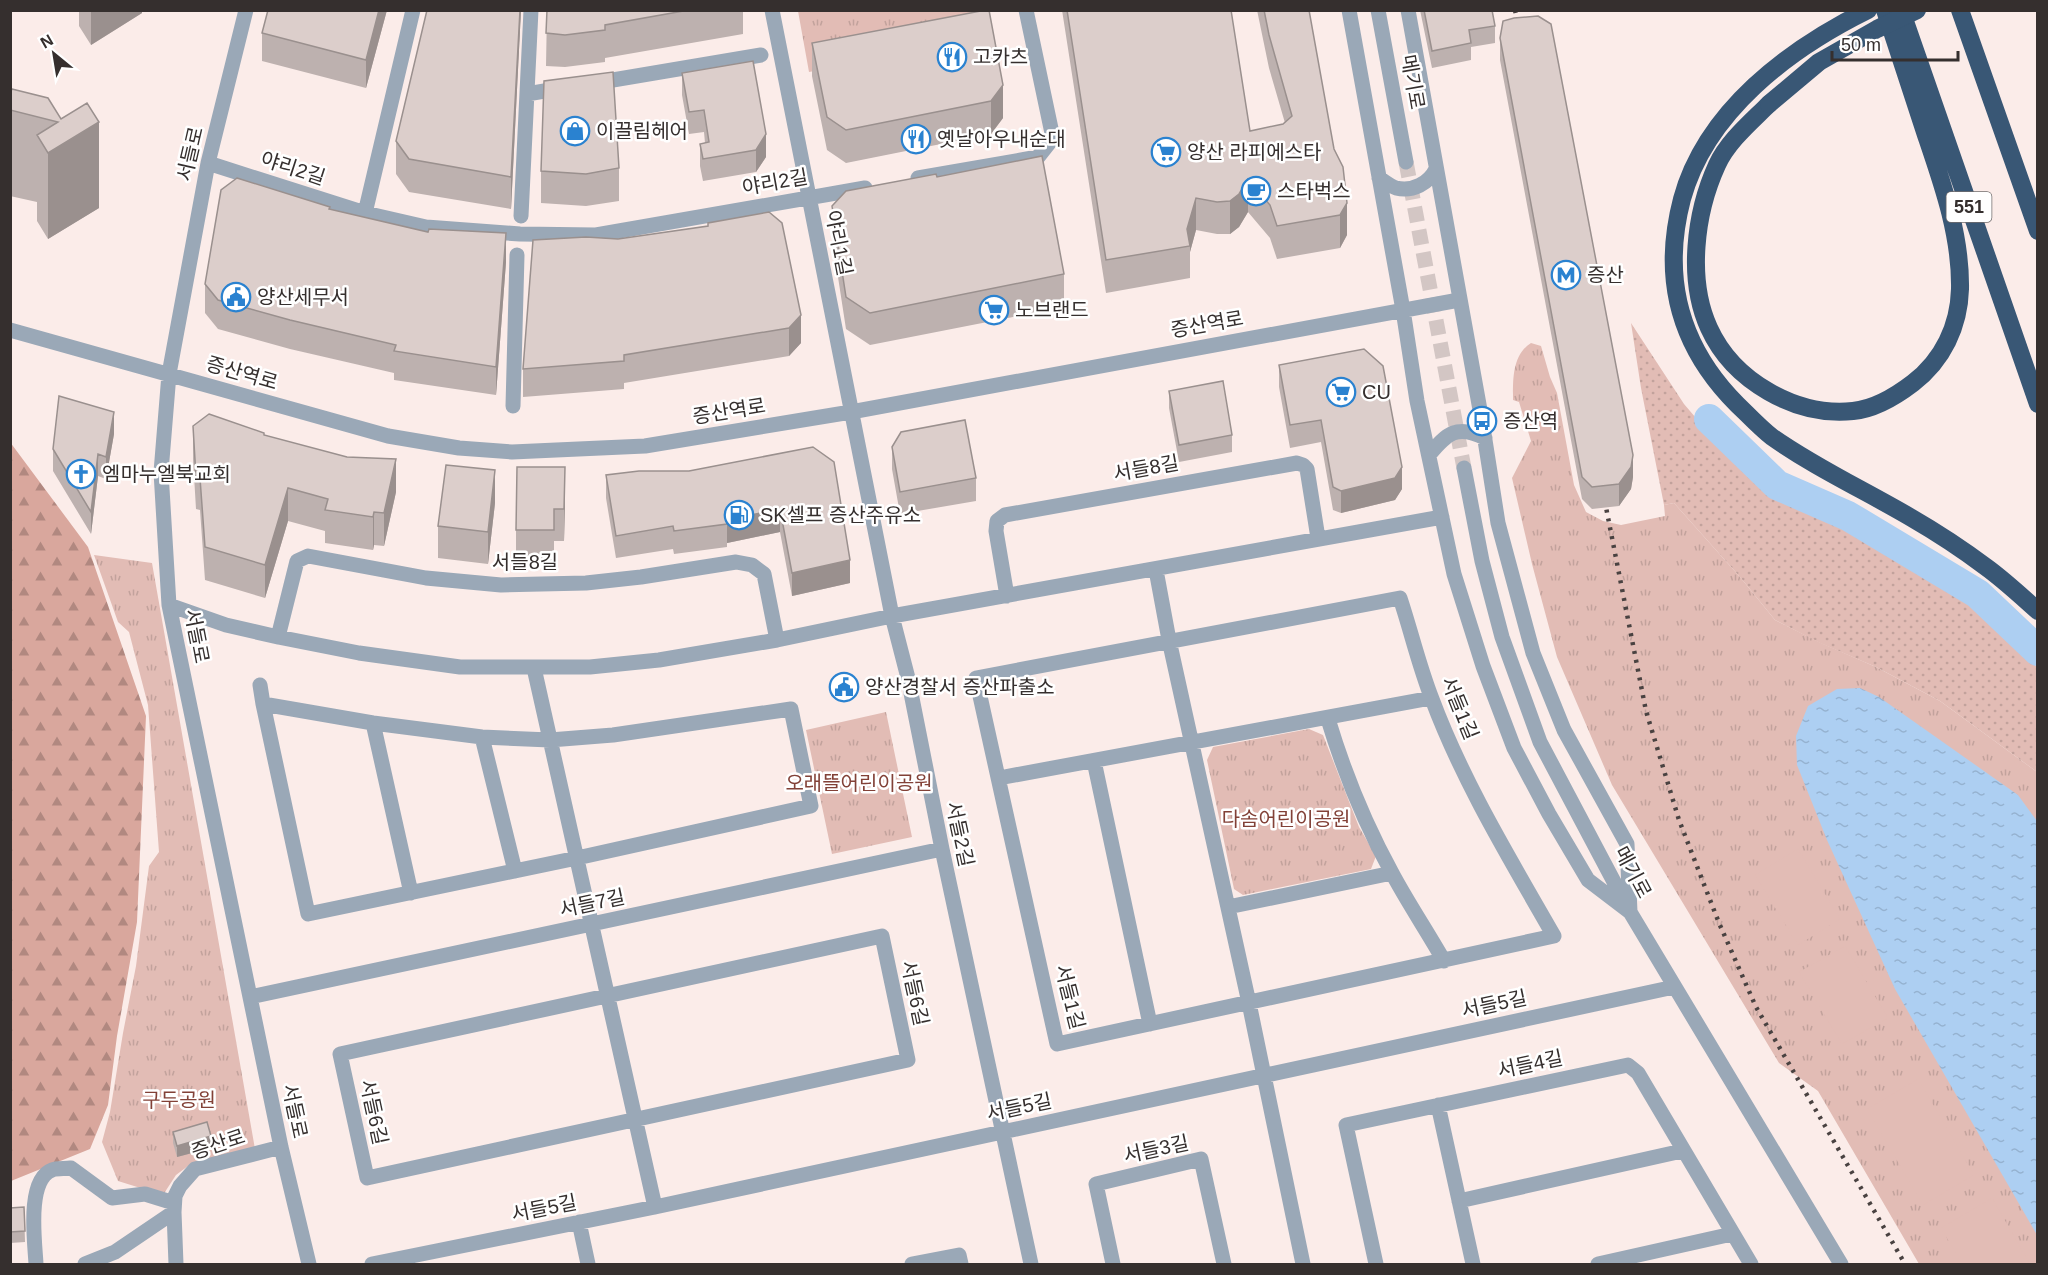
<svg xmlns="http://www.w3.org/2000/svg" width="2048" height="1275" font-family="Helvetica,'Noto Sans KR',sans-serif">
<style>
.grass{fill:url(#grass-dots)}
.forest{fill:url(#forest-firs)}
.park{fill:url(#park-tufts)}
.pitch{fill:#e2bcb5}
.water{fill:url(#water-ripples)}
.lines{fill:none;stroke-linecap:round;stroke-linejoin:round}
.river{stroke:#adcff2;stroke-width:30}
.minor-tunnel{stroke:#d3c6c4;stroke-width:15;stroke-dasharray:15 8;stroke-linecap:butt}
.minor{stroke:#9aa8b7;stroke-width:15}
.highway{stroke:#395775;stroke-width:18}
.rail{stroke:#494241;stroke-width:4.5;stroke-dasharray:3 6;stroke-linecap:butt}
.highway-bridge{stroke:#395775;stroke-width:18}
.wall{fill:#bdb1af}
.shaded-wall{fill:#9a908e}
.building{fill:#dccecb;stroke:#9a908e;stroke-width:1.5}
.labels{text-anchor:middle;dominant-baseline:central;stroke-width:5;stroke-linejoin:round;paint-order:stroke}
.shield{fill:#fff;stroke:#726d6d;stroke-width:1.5}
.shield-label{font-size:18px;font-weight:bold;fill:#352f2e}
.poi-label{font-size:20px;fill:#352f2e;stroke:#fff;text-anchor:start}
.street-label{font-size:20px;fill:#352f2e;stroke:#fff}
.park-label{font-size:20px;fill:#824137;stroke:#fff}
</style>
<defs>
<pattern id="grass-dots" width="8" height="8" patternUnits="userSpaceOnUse" patternTransform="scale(1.5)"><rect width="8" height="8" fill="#e2bcb5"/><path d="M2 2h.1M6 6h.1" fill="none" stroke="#c2a29c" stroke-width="1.8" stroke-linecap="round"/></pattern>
<pattern id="forest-firs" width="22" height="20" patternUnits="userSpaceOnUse" patternTransform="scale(1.5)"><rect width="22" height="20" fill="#d9a79d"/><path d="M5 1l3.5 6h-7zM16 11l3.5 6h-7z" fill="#b18880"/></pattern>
<pattern id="park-tufts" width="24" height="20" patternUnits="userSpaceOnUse" patternTransform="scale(1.5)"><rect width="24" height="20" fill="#e2bcb5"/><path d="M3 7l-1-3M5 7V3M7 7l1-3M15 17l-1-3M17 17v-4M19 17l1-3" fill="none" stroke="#c2a29c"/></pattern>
<pattern id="water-ripples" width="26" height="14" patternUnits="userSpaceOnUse" patternTransform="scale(1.5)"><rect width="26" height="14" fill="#adcff2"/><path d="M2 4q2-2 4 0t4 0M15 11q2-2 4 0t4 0" fill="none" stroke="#95b2d0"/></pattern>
</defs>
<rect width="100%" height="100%" fill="#fbece9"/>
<!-- grass -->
<path class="grass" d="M1631 323 1684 404 1713 438 1779 496 1820 513 1860 534 1910 567 1987 614 2037 667V772L1940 701 1876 667 1820 643 1775 620 1740 577 1674 503 1664 505 1641 388Z"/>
<!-- forest -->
<path class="forest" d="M10 442 88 547 146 716 137 922 117 1036 108 1105 90 1149 11 1181Z"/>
<!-- park -->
<path class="park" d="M798 11H985L990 39 809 72Z
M1531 343 1541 346 1550 377 1557 393 1574 485 1586 512 1603 521 1621 525 1665 516 1664 505 1674 503 1740 577 1775 620 1821 643 1876 667 1940 701 2037 772V1264H1919L1818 1091 1779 1063 1612 785 1557 657 1532 564 1512 478 1531 441 1519 402 1513 400C1513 380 1512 355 1531 343Z
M94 555 152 563 255 1149 188 1166 176 1175 163 1195 118 1181 102 1142 110 1112 123 1033 136 966 149 866 159 852 148 705 129 632 118 622Z
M886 712 912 837 832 854 806 730Z
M1309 729 1323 735 1359 827 1376 856 1371 869 1243 895 1234 889 1207 760 1213 747Z"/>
<!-- pitch -->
<path class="pitch" d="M1798 849 1840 919 1798 945 1755 875Z
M1845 946 1888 1018 1842 1044 1799 972Z
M1918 1079 1974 1175 1923 1205 1867 1109Z
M1992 1198 2030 1264H1962L1941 1228Z"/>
<!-- water -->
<path class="water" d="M1860 688 1879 697 2018 795 2037 821V1235L1895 989 1827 840 1797 765 1796 736 1808 706 1837 689Z"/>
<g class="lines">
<!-- river -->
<path class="river" d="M1709 419 1777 485 1848 516 1978 594 2038 651"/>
<!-- minor-tunnel -->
<path class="minor-tunnel" d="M1406 162 1464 468"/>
<!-- minor -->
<path class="minor" d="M246 10 208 163 169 374 161 472 169 605 281 1147 309 1264
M772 10 892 616 908 678 942 849 1031 1264
M1349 10 1403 310 1417 401 1454 574 1483 666 1514 748 1549 814 1588 880 1630 912
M1378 10 1406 162
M1408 10 1482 421 1498 523 1533 653 1564 730 1627 844 1630 912
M595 83 761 55
M527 94 562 88
M208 163 365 213 426 227 520 234 596 235 865 188
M918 178 1038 157 1053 138 1026 10
M1379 178C1384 181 1390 186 1396 188 1413 192 1429 183 1436 169
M365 213 413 10
M521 216 531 10
M10 330 388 436 459 448 512 452 645 446 851 412 1459 300
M513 406 517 255
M1429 455C1447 433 1457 424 1485 438
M1464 468 1482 561 1502 637 1540 742 1630 912 1841 1264
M1156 570 1169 640 1249 1003 1303 1264
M1007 596 996 531 997 521 1005 515 1297 463 1303 465 1307 469 1318 538
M1400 598C1411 631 1419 666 1432 699 1463 782 1510 859 1554 936L1057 1044 976 678Z
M169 605 226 625 278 637 359 653 460 667H590L659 660 777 640
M278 637 297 561 308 556 426 578 501 585 586 583 641 577 736 562 752 565 764 574 777 640 892 616 1442 517
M534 668 655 1207
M260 685 263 704 308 914 577 858 811 806 791 709 613 735 550 740 482 737 373 723 263 704
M1328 719C1344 772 1365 824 1392 873 1408 903 1427 931 1444 961
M373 723 411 893
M482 737 515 871
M1094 761 1150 1024
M999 778 1431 698
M1228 907 1392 873
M882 936 908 1060 367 1178 340 1054Z
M250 997 942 849
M1438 1105 1473 1264
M1459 1201 1682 1151
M579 1222 588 1264
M36 1264C35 1243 26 1180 52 1170 57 1168 65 1169 71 1168L112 1198 145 1194 174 1203
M85 1264 115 1252 174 1212
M176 1264 174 1212 175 1196 180 1186 195 1169 281 1147
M372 1264 655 1207 1674 987
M912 1264 959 1255 961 1264
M1113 1264 1096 1184 1201 1159 1224 1264
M1376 1264 1346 1125 1628 1065 1638 1073 1751 1264
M1598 1264 1732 1234"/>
<!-- highway -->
<path class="highway" d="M1868 10C1789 49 1706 111 1682 199 1660 283 1682 354 1746 413 1754 421 1763 430 1772 437 1816 468 1864 490 1910 517 1936 532 1962 549 1986 567 2004 580 2021 596 2038 611
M1901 10 2038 404
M1960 10 2038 231
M1769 104C1751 122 1728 141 1717 165 1695 213 1687 280 1709 328 1733 381 1796 417 1853 411 1875 409 1896 396 1913 383 1943 360 1959 326 1960 289 1961 236 1943 185 1926 135 1912 93 1899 52 1885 10"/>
<!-- rail -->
<path class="rail" d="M1515 10 1520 34
M1603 492 1646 711 1679 820 1719 923 1756 1007 1905 1264"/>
<!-- highway-bridge -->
<path class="highway-bridge" d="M1769 104 1819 62 1877 29 1917 10"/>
</g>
<!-- wall -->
<path class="wall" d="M79 10H142V13L91 45 79 26Z
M268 10H387L366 88 262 61V33Z
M427 10H521L511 209 409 192 396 174V141Z
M547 10H743V34L605 58V62L565 67 546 66Z
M986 10 1003 118 991 134 846 163 827 150 812 76V43Z
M1062 10H1231L1250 131 1283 124 1285 123 1269 68 1257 10H1309L1347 235 1340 248 1277 259 1270 238 1248 212 1239 227 1230 234H1217L1196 230 1190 252V278L1106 293Z
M1420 10H1492L1495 26V43L1471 47V60L1432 68Z
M1500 38 1633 477 1631 489 1619 506 1592 509 1582 499 1500 60Z
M682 73 766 157 756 172 703 181 700 166V144L705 143 704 132 689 134 682 95Z
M10 94 48 98 99 208 48 239 37 221V202L10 196Z
M619 168V201L586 206 541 203V171Z
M937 177 1064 274V307L870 345 846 329 832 238V206Z
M330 209 506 262 496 395 394 380V373L290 349 218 329 205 313V284Z
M708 226 801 343 789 356 624 383V389L523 397V369L618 239Z
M1279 365 1402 489 1395 500 1341 513 1333 510 1321 442 1290 448 1279 387Z
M1169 391 1232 435V452L1179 462 1169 408Z
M193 426 264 435 396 492 384 546 374 545 373 550 325 543V531L288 521 265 598 205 580 200 510 196 509 193 459Z
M114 434 106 479 98 476 91 534 53 471V449Z
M813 447 850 583 792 596 780 532 727 543V547L674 554 673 549 616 558 606 498V475L689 471Z
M892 447 976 478V501L900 514 892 469Z
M565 500 564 541H554V563H516V530Z
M495 503 488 564 438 558V526Z
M173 1132 211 1148 177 1157 173 1143Z
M24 1207 25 1242 10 1243V1208Z"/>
<!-- shaded-wall -->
<path class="shaded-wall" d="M91 10H142V13L91 45Z
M379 10H387L366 88V60Z
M520 10H521L511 209V177Z
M1003 85V118L991 134V101Z
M99 122V208L48 239V153Z
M766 134V157L756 172V150Z
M1248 179V212L1239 227 1230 234V201Z
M1196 198V230L1190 252V246L1187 229Z
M1347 203V235L1340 248V215Z
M506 233V262L496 395V367Z
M801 315V343L789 356V328Z
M114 412V434L106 479V457Z
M98 454V476L91 534V512Z
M1633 455V477L1631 489 1619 506V484Z
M396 459V492L384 546V513Z
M565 467V500L564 541V509Z
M1402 467V489L1395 500 1341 513V491Z
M495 470V503L488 564V532Z
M288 488V521L265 598V565Z
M780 509V532L727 543V524L726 520Z
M374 512V545L373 550V517Z
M850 560V583L792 596V573Z
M211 1136V1148L177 1157V1146Z"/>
<!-- building -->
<path class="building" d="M268 10H379L366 60 262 33Z
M427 10H520L511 177 409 159 396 141Z
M547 10H689L605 25V30L565 35 546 33Z
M986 10H989L1003 85 991 101 846 130 827 117 812 43Z
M1067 10H1231L1250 131 1283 124 1292 116 1269 35 1264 10H1309L1334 149 1343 167 1347 203 1340 215 1277 226 1270 205 1248 179 1239 194 1230 201 1217 202 1196 198 1187 229 1190 246 1106 260Z
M1424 10H1492L1495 26 1469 30 1471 43 1432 51Z
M1538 16 1551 24 1633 455 1631 467 1619 484 1592 487 1582 477 1500 38 1503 21 1514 18Z
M753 61 766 134 756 150 703 159 700 144 709 142 704 110 689 112 682 73Z
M613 72 619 168 586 174 541 171 544 81Z
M12 89 48 98 61 119 87 103 99 122 48 153 37 135 58 122 10 110V94Z
M1042 156 1064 274 870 313 846 297 832 206 846 191 936 174 937 177Z
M237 178 330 207 329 209 428 232 429 229 506 233 496 367 394 351 396 345 290 320 218 300 205 284 221 190Z
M769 212 782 223 801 315 789 328 624 355V361L523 369 533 240 586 237 618 239 708 226V223Z
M1364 349 1383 366 1402 467 1395 478 1341 491 1333 487 1321 420 1290 425 1279 365Z
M1223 381 1232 435 1179 445 1169 391Z
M59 396 114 412 106 457 98 454 91 512 53 449Z
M209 414 264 433V435L347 457 396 459 384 513 374 512 373 517 325 510 328 499 288 488 265 565 205 547 200 478 196 477 193 426Z
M965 420 976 478 900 492 892 447 901 432Z
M813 447 834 462 850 560 792 573 780 509 726 520 727 524 674 531 673 526 616 536 606 475 639 471H689Z
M446 465 495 470 488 532 438 526Z
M517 467H565L564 509H554V530H516Z
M207 1122 211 1136 177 1146 173 1132Z
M24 1207 25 1231 10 1232V1208Z"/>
<!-- icons -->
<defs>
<g id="restaurant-ring" transform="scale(1.5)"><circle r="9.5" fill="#fff" stroke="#2a82d0" stroke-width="1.5"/><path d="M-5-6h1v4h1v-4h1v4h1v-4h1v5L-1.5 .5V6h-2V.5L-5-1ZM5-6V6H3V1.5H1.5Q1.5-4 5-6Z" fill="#2a82d0"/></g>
<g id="shop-ring" transform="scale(1.5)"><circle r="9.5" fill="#fff" stroke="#2a82d0" stroke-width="1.5"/><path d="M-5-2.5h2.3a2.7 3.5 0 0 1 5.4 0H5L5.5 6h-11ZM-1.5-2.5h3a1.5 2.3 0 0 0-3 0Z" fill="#2a82d0"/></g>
<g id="supermarket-ring" transform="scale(1.5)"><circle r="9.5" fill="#fff" stroke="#2a82d0" stroke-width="1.5"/><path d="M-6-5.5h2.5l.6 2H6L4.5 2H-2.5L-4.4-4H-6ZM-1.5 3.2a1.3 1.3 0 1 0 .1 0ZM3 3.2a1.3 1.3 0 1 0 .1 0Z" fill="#2a82d0"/></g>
<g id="cafe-ring" transform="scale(1.5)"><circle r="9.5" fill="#fff" stroke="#2a82d0" stroke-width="1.5"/><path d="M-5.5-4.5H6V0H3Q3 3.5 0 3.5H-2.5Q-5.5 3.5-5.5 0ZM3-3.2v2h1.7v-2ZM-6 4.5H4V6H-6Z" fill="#2a82d0"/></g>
<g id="metro-ring" transform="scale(1.5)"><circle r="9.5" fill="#fff" stroke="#2a82d0" stroke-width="1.5"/><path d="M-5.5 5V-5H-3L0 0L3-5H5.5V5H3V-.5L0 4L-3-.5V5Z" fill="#2a82d0"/></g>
<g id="civic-ring" transform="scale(1.5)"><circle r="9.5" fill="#fff" stroke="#2a82d0" stroke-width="1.5"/><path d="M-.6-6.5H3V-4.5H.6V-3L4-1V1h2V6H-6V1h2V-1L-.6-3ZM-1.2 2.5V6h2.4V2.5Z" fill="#2a82d0"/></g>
<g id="bus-ring" transform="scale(1.5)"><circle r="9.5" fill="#fff" stroke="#2a82d0" stroke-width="1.5"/><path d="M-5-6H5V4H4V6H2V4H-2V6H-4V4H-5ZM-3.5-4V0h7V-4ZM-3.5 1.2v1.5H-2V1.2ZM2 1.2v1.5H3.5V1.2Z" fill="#2a82d0"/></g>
<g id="church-ring" transform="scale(1.5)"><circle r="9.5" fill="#fff" stroke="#2a82d0" stroke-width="1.5"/><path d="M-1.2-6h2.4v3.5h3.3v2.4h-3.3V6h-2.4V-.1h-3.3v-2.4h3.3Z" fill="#2a82d0"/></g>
<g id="fuel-ring" transform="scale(1.5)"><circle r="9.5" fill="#fff" stroke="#2a82d0" stroke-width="1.5"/><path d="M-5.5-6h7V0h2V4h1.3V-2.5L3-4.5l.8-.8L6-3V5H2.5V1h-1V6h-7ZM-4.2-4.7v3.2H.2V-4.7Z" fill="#2a82d0"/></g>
</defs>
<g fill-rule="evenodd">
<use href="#restaurant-ring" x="952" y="57"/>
<use href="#shop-ring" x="575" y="131"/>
<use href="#restaurant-ring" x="916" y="139"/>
<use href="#supermarket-ring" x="1166" y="152"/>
<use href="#cafe-ring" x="1256" y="191"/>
<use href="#metro-ring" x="1566" y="275"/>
<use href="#civic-ring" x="236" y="297"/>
<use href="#supermarket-ring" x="994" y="310"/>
<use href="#supermarket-ring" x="1341" y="392"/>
<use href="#bus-ring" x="1482" y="421"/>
<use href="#church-ring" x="81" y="474"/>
<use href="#fuel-ring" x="739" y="515"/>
<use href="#civic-ring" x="844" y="687"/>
</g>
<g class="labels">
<!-- shield labels -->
<rect class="shield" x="1946.5" y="192" width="45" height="30" rx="4.5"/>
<g class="shield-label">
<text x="1969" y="207">551</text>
</g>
<!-- poi labels -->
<g class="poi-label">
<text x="973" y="57">고카츠</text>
<text x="596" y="131">이끌림헤어</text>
<text x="937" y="139">옛날아우내순대</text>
<text x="1187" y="152">양산 라피에스타</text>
<text x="1277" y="191">스타벅스</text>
<text x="1587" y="275">증산</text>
<text x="257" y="297">양산세무서</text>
<text x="1015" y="310">노브랜드</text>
<text x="1362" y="392">CU</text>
<text x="1503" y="421">증산역</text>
<text x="102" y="474">엠마누엘북교회</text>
<text x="760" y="515">SK셀프 증산주유소</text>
<text x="865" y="687">양산경찰서 증산파출소</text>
</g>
<!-- street labels -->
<g class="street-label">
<text transform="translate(1413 82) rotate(80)">메기로</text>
<text transform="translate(190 154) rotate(-77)">서들로</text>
<text transform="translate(293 168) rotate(18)">야리2길</text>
<text transform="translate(775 182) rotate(-10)">야리2길</text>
<text transform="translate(839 243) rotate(79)">야리1길</text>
<text transform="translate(1207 324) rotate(-10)">증산역로</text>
<text transform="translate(242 373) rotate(16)">증산역로</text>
<text transform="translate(729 411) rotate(-9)">증산역로</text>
<text transform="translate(1146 468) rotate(-10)">서들8길</text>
<text x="525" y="562">서들8길</text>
<text transform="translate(197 636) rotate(79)">서들로</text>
<text transform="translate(1460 708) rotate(68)">서들1길</text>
<text transform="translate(960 834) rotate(78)">서들2길</text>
<text transform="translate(1633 872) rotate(62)">메기로</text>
<text transform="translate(592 903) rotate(-12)">서들7길</text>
<text transform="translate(915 993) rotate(78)">서들6길</text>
<text transform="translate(1070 997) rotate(76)">서들1길</text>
<text transform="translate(1494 1004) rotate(-12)">서들5길</text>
<text transform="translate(1530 1064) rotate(-12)">서들4길</text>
<text transform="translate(1019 1107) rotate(-12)">서들5길</text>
<text transform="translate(295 1111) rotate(78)">서들로</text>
<text transform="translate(374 1112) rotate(78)">서들6길</text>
<text transform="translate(218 1144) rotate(-18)">증산로</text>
<text transform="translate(1156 1149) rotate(-12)">서들3길</text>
<text transform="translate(544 1208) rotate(-11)">서들5길</text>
</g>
<!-- park labels -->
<g class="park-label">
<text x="859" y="783">오래뜰어린이공원</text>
<text x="1286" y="819">다솜어린이공원</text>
<text x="179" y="1100">구두공원</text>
</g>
</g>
<!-- border -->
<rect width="2048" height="1275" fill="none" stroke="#352f2e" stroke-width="24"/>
<!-- north arrow -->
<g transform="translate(54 54) rotate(330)" stroke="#ffffff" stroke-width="4.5" paint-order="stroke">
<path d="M0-4.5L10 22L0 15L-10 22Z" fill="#352f2e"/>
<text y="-9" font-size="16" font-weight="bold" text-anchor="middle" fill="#352f2e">N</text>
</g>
<!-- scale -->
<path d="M1832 51v9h126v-9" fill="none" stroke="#352f2e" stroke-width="3"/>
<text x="1841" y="51" font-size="18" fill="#352f2e" stroke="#ffffff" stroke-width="4.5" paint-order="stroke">50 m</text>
</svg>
